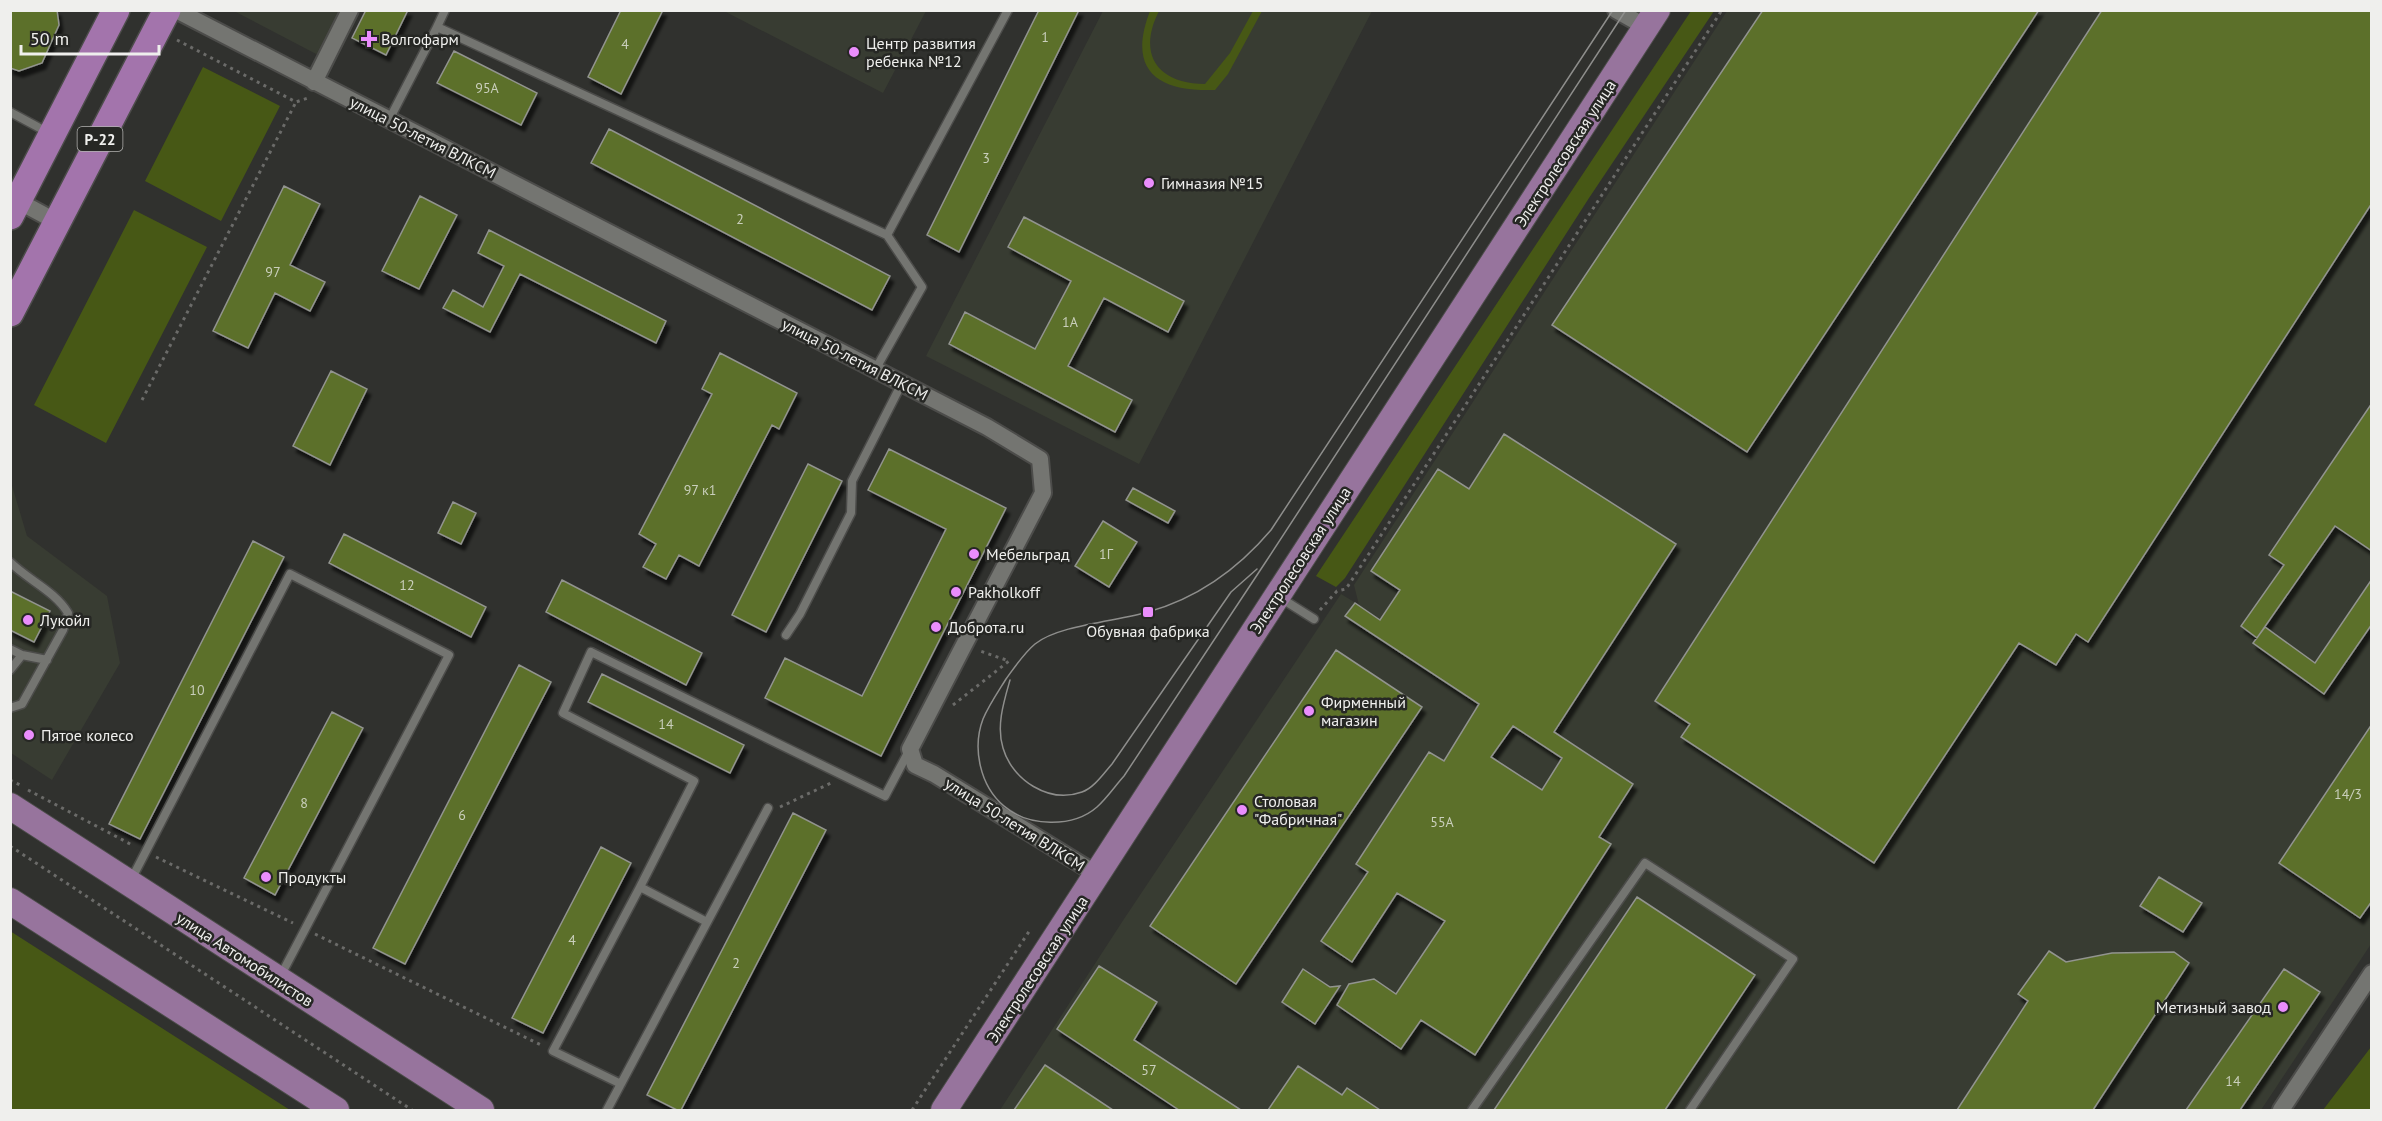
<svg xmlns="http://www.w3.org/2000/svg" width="2382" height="1121" font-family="'PT Sans',sans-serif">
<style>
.built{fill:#383c32}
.green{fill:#475815}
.building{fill:#5c6f29;stroke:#92948f;stroke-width:1.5;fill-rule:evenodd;filter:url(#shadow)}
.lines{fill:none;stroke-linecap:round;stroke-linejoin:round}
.service-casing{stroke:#4c4c4a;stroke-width:11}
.minor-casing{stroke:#4c4c4a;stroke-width:20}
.primary-casing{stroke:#4c4c4a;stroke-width:28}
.trunk-casing{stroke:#4c4c4a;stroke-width:30}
.path{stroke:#6b6b69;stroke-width:3;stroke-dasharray:3 4.5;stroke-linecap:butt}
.service{stroke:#747571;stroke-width:8}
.minor{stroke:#747571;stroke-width:16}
.primary{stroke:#97749d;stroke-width:26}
.trunk{stroke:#a374ac;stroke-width:27}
.tram{stroke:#8e8e8c;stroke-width:1.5}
.poi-dot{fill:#ea8dfc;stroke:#262724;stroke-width:2}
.labels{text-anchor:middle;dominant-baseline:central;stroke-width:5;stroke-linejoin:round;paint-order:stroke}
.number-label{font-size:14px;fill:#cacfbc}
.shield{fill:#262724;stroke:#b3b3b1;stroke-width:1.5}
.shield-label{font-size:15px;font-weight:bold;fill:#efefed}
.poi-label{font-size:16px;fill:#efefed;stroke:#262724;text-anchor:start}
.street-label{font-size:16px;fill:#efefed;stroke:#262724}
</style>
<defs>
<filter id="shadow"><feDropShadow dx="3.5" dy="6" stdDeviation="1.5" flood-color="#0009"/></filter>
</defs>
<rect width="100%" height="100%" fill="#30312e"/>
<!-- built -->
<path class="built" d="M234 11H343L320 56Z
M724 11H926L883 93Z
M1103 11H1372L1139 464 926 356Z
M1727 11H2371V944L2261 1110H1000L1124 919 1341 594 1359 605 1354 585Z
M10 479 27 536 107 596 120 663 52 780 11 753Z"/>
<!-- green -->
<path class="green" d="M1150 11H1159C1137 54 1157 84 1205 84L1230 53 1253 11H1262L1228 74 1215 90C1157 92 1127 70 1150 11Z
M1691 11H1714L1589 198 1345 578 1336 587 1316 576Z
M203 67 280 106 221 221 145 181Z
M134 210 207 247 106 443 34 405Z
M10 931 290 1110H11Z
M2371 1047V1110H2323Z"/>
<!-- building -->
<path class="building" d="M10 10H57L59 25 42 63 19 71 10 68Z
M366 10H408L386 55 352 38Z
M621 10H663L621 94 588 77Z
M1039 10H1079L959 252 927 235Z
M1763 10H2039L1747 452 1552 325Z
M2102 10H2372V203L2088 642 2076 634 2056 665 2019 643 1874 863 1681 737 1690 724 1655 701Z
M454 51 537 93 521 125 437 83Z
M609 129 890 276 872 310 591 163Z
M284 186 320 204 290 265 325 282 310 311 275 293 248 348 213 331Z
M420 196 457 215 419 289 382 271Z
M1024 217 1184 301 1168 332 1104 298 1068 366 1132 400 1115 432 949 344 965 312 1035 349 1071 281 1008 247Z
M489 230 666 321 656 343 520 274 490 332 443 308 453 290 483 307 504 266 478 253Z
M720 353 797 393 779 429 772 425 699 566 679 555 666 579 643 567 656 544 639 534 712 394 702 389Z
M331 371 367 389 330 465 293 446Z
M2372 403V551L2335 526 2257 638 2241 626 2284 565 2269 555Z
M1504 434 1676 544 1554 732 1633 784 1599 837 1611 844 1475 1055 1421 1020 1401 1049 1337 1005 1349 984 1374 979 1396 994 1445 921 1397 893 1352 962 1321 941 1368 872 1356 864 1429 752 1444 761 1479 704 1345 616 1355 603 1380 620 1400 590 1371 571 1438 469 1469 489ZM1513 726 1562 758 1542 790 1491 757Z
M889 449 1006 508 881 756 765 698 785 658 862 696 946 529 868 490Z
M808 464 842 481 766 632 732 615Z
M1133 488 1175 511 1168 523 1126 500Z
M453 502 476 513 461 544 438 533Z
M1103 521 1137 542 1109 587 1075 566Z
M344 534 486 607 471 637 329 563Z
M253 541 284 557 140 839 109 824Z
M2372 579V624L2324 694 2253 643 2265 627 2315 663Z
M562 580 702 653 686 685 546 612Z
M10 591 50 611 34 642 10 630Z
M1336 650 1422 707 1236 984 1150 926Z
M519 665 551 682 405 964 373 948Z
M602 674 744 745 730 773 588 702Z
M332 712 363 728 275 895 244 878Z
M2372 724V901L2360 918 2279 863Z
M793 813 826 830 681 1110H677L647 1095Z
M601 847 631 863 543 1033 512 1018Z
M2159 877 2202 903 2183 932 2140 906Z
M1637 897 1755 975 1665 1110H1494Z
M2049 951 2066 962 2112 953 2174 952 2189 963 2093 1110H1957L2028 1001 2018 994Z
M1099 966 1157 1002 1134 1040 1241 1110H1179L1057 1029Z
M1303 969 1330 987 1340 986 1315 1024 1282 1002Z
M2284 969 2320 992 2240 1110H2186Z
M1045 1065 1113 1110H1014Z
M1298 1066 1342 1095 1347 1088 1380 1110H1268Z"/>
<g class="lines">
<!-- service casing -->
<g class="service-casing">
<path id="service" d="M445 10 437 27 887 235
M10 112 49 133
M389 120 437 27
M875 370 922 287 887 235 1008 10
M10 562C28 580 55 591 68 613L63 630 22 704 10 708
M1279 597 1314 619
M786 635 800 614 851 513 852 481 902 383
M10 649 22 655
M10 670 22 655 47 660
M131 880 290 574 449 655 280 977
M707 922 640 887 694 781 563 713 591 652 885 796 910 749
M621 1084 553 1051 640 887
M607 1110 768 808
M1472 1110 1645 863 1793 959 1690 1110"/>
</g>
<!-- minor casing -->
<g class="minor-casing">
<path id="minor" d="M176 10 987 427 1040 459 1043 493 910 749 915 765 934 774 1098 875
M1616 10 1646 27
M314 82 350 10
M18 201 57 222
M2281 1110 2372 973"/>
</g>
<!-- primary casing -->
<g class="primary-casing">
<path id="primary" d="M10 806 481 1110
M10 901 336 1110
M944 1110 1657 10"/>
</g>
<!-- trunk casing -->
<g class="trunk-casing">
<path id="trunk" d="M10 216 116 10
M10 313 167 10"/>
</g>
<!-- path -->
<path class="path" d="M177 40 296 102 308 98
M142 400 296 102
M1320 610 1337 591 1346 589 1722 10
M953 705 1009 661 980 651
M10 780 20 785
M28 790 134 846
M780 807 831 783
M10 846 412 1110
M156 857 293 923
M315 934 541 1045
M912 1110 1030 930"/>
<!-- service -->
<use href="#service" class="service"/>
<!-- minor -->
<use href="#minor" class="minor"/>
<!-- primary -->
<use href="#primary" class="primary"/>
<!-- trunk -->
<use href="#trunk" class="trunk"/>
<!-- tram -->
<path class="tram" d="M1613 10 1271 530C1238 569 1198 598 1148 612 1118 621 1058 625 1035 644 1024 653 1014 668 1006 679 998 692 989 705 983 719 972 748 980 786 1004 806 1028 827 1073 828 1097 807 1107 798 1115 786 1124 776L1265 563 1626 10
M1010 680C1004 701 996 726 1003 748 1012 780 1049 804 1082 792 1094 788 1104 773 1112 764L1231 592 1257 569"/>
</g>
<!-- markers -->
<g class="poi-dot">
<path d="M366 30h6v6h6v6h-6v6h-6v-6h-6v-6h6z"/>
<circle cx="854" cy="52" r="6"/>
<circle cx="1149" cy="183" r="6"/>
<circle cx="974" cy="554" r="6"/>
<circle cx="956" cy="592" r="6"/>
<rect x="1142" y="606" width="12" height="12" rx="3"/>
<circle cx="28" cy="620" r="6"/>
<circle cx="936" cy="627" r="6"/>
<circle cx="1309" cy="711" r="6"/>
<circle cx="29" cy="735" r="6"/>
<circle cx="1242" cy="810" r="6"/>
<circle cx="266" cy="877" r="6"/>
<circle cx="2283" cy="1007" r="6"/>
</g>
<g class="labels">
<!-- number labels -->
<g class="number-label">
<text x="1045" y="37">1</text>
<text x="625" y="44">4</text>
<text x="487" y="88">95А</text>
<text x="986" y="158">3</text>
<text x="740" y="219">2</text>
<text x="273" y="272">97</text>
<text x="1070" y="322">1А</text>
<text x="700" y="490">97 к1</text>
<text x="1106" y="554">1Г</text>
<text x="407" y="585">12</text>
<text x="197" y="690">10</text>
<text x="666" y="724">14</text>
<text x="2348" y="794">14/3</text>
<text x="304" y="803">8</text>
<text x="462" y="815">6</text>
<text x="1442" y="822">55А</text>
<text x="572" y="940">4</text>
<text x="736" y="963">2</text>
<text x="1149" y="1070">57</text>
<text x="2233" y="1081">14</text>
</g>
<!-- shield labels -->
<rect class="shield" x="77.5" y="127" width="45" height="24" rx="4.5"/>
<g class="shield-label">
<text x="100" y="139">Р-22</text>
</g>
<!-- poi labels -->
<g class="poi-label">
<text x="381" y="39">Волгофарм</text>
<text x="866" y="43">Центр развития<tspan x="866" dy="18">ребенка №12</tspan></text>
<text x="1161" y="183">Гимназия №15</text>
<text x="986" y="554">Мебельград</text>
<text x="968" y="592">Pakholkoff</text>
<text x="40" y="620">Лукойл</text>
<text x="948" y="627">Доброта.ru</text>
<text x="1148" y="631" text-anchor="middle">Обувная фабрика</text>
<text x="1321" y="702">Фирменный<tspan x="1321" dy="18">магазин</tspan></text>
<text x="41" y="735">Пятое колесо</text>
<text x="1254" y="801">Столовая<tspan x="1254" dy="18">"Фабричная"</tspan></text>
<text x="278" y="877">Продукты</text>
<text x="2271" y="1007" text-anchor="end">Метизный завод</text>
</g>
<!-- street labels -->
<g class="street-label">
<text transform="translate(423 137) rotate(27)">улица 50-летия ВЛКСМ</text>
<text transform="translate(1565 153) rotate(-57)">Электролесовская улица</text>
<text transform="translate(855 359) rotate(27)">улица 50-летия ВЛКСМ</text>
<text transform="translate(1300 560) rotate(-57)">Электролесовская улица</text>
<text transform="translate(1015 824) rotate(32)">улица 50-летия ВЛКСМ</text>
<text transform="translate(245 959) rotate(33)">улица Автомобилистов</text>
<text transform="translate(1037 969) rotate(-57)">Электролесовская улица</text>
</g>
</g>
<!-- border -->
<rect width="2382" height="1121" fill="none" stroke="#efefed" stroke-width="24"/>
<!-- scale -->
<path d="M21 45v9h138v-9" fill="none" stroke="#efefed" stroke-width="3"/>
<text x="30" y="45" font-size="18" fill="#efefed" stroke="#262724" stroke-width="4.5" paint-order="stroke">50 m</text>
</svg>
